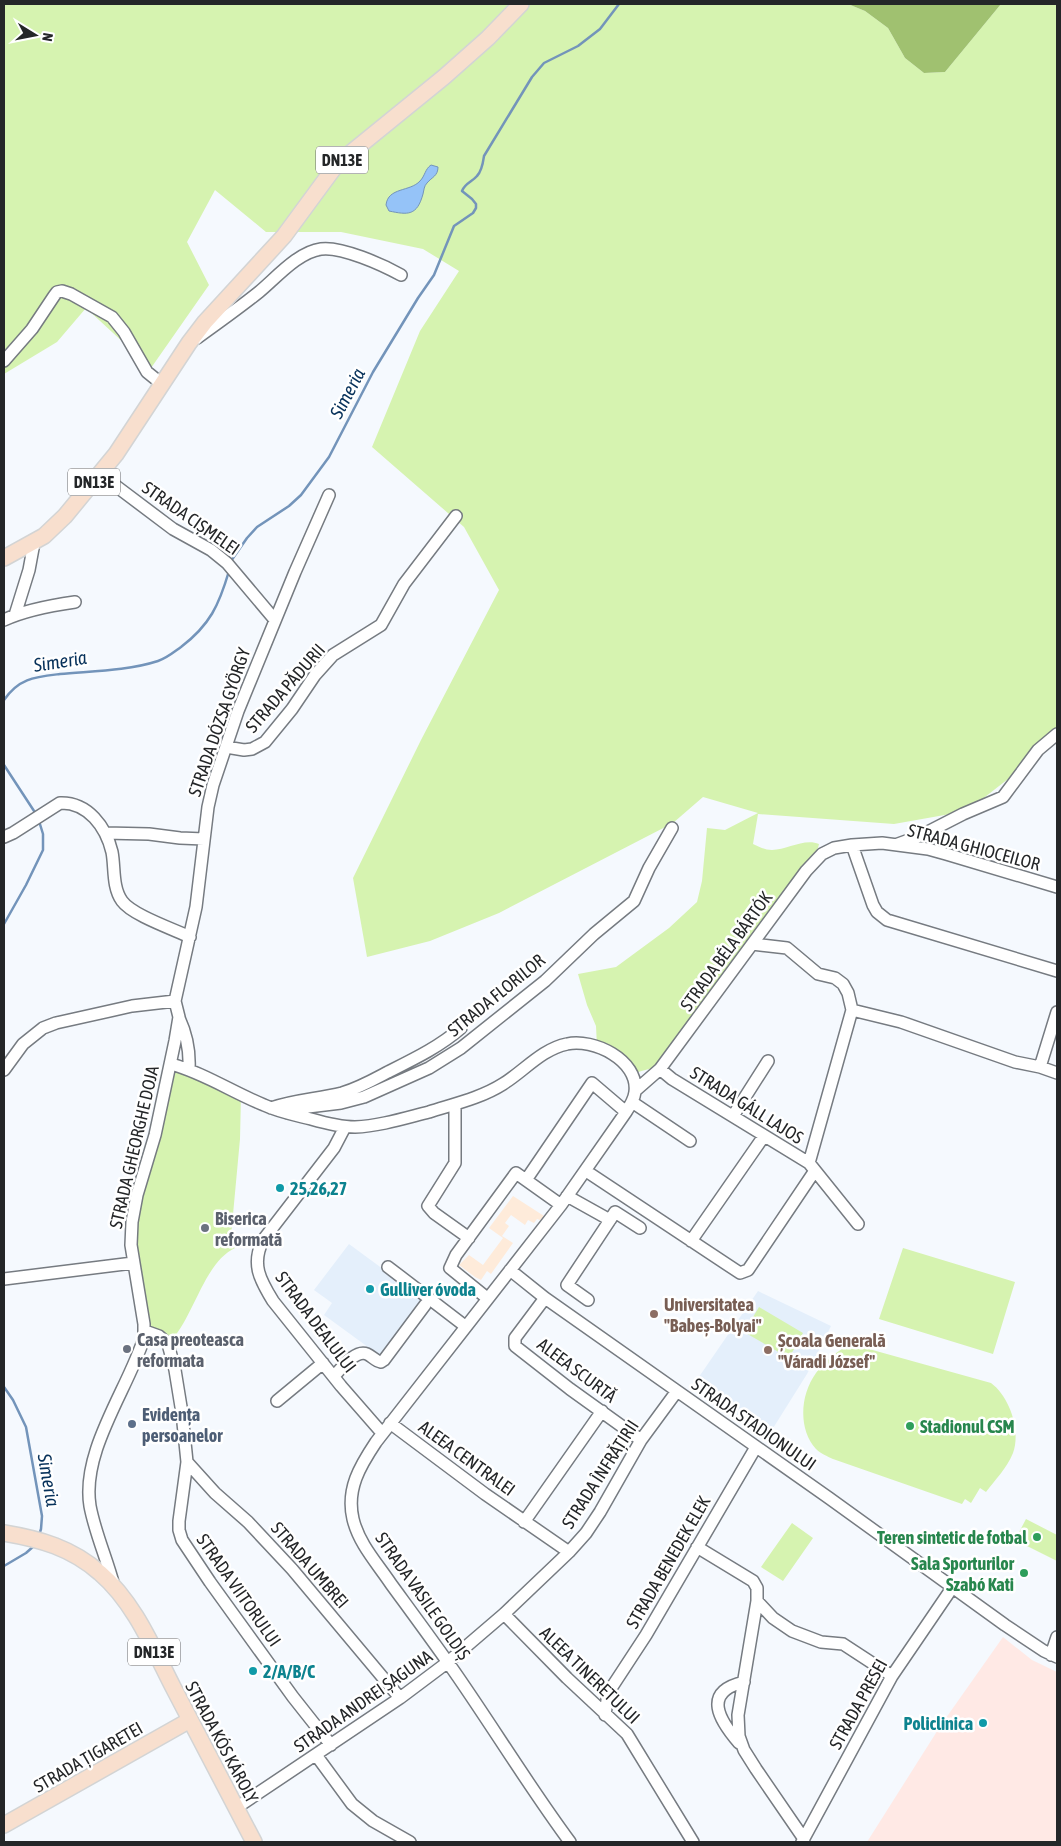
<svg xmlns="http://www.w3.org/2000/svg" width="1061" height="1846" font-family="'Asap Condensed',sans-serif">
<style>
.commercial{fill:#feebda}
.built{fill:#e4effb}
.medical{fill:#ffe9e5}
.green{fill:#d6f3b0}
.forest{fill:#a0c170}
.water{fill:#95c3f8;stroke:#7394ba}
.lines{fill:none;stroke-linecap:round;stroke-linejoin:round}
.stream{stroke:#7394ba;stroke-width:2.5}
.minor-casing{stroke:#767b81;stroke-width:14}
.major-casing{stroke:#d3d4d4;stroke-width:18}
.minor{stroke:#fff;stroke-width:11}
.major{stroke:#f8dfce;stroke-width:15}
.culture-dot{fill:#0f9aa8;stroke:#fff;stroke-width:2}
.worship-dot{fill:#6b7280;stroke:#fff;stroke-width:2}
.education-dot{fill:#8d6e63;stroke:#fff;stroke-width:2}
.service-dot{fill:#5c6f8a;stroke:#fff;stroke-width:2}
.leisure-dot{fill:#2e9e5b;stroke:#fff;stroke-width:2}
.labels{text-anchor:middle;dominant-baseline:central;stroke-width:5;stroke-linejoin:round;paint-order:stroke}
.shield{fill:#fff;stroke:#666768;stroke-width:1}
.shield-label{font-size:16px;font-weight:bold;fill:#242628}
.street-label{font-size:18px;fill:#242628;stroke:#fff}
.culture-label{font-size:18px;font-weight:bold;fill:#0d838f;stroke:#fff;text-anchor:start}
.worship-label{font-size:18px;font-weight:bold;fill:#5b616d;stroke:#fff;text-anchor:start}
.education-label{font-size:18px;font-weight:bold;fill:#785e54;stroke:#fff;text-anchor:start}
.service-label{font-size:18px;font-weight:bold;fill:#4e5e75;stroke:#fff;text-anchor:start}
.leisure-label{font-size:18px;font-weight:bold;fill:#27864d;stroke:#fff;text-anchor:end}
.water-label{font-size:19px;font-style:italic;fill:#07315a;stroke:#fff}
</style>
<rect width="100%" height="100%" fill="#f5f9fe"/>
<!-- commercial -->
<path class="commercial" d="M513 1196 544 1216 540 1220 537 1219 534 1223 528 1220 525 1225 511 1215 505 1223 509 1226 502 1236 513 1243 491 1274 487 1271 481 1280 475 1277 459 1265 469 1255 483 1265 503 1238 489 1228Z"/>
<!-- built -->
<path class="built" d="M349 1244 425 1300 383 1358 324 1315 332 1303 314 1290Z
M758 1291 831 1326 807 1374 765 1441 692 1387Z"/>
<!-- medical -->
<path class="medical" d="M1003 1637 1032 1660 1057 1672V1842H867L941 1725Z"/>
<!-- green -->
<path class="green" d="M4 4H848L865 11 888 28 905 58 924 73 945 72 1001 4H1057V741L967 811 894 824 758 814 753 844C759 847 765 850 772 850 787 850 804 838 819 844L818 848 656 1067 631 1074 597 1046 596 1026 587 1005 578 974 616 967 669 928 697 902 702 881 707 828 725 830 758 813 703 797 673 823 499 913 430 941 367 957 353 878 421 740 499 590 464 527 372 447 420 331 459 271 423 249 341 232H266L215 190 187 242 209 285 151 368 86 308 57 342 4 374Z
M171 1064 241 1095 240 1139 231 1236 235 1248C203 1263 194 1319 168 1344L144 1324 131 1245Z
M903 1248 1015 1282 993 1354 879 1319Z
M759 1307 803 1333 789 1358 744 1332Z
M851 1344 991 1383C1010 1397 1021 1431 1013 1453 1007 1468 995 1480 986 1492L980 1488 971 1503 965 1499 962 1504 833 1459C827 1456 821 1454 816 1449 798 1429 800 1395 816 1373 825 1361 837 1351 851 1344Z
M1026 1519 1057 1535V1561L1015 1540Z
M792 1523 813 1538 783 1581 761 1567Z"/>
<!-- forest -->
<path class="forest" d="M848 4H1001L945 72 924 73 905 58 888 28 865 11Z"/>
<!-- water -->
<path class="water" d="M431 165 438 167C438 176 432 177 427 183 424 186 424 190 423 194 417 216 408 215 389 211L386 205C388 187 410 192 420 181 425 176 425 169 431 165Z"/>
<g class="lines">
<!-- stream -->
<path class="stream" d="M231 561 247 538 257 527 289 506 301 495 329 457 373 372 418 298 434 275 454 226 473 213 476 208V204L472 199 462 191C465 183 472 182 477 176 482 171 483 163 484 156L532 77 544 63 578 46 600 29 619 4
M4 700C19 678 35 677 60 674 92 671 127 671 158 661 167 658 174 652 181 647 210 625 219 605 229 571
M4 765 36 814
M4 924 26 885 43 850V834L39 821
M4 1387 13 1400 26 1427 42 1516 41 1529 39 1535
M4 1566 26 1553 35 1545"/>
<!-- minor casing -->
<g class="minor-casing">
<path id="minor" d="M197 338C218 323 239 308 259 292 276 278 298 252 321 249 341 246 383 265 401 275
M4 361 32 329 54 296 57 292 62 291 71 294 112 317 124 332 147 372 163 385
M100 474 173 529 211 550 227 563 275 620
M15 615 29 570 34 543
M4 620C23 611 54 605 75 602
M226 747 244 750 252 749 265 742 292 709 315 675 333 655 381 625 404 584 456 516
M105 833 149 834 180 838 204 839
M4 837 13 833 60 803C88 802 106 827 112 852 115 867 112 887 122 901 132 915 173 929 190 937
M898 844 920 836 963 814 1003 797 1038 750 1057 734
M852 845 873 905 877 912 887 920 1057 971
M752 944 787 948 818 974 835 978 843 984 848 993 852 1010 901 1022 1015 1062 1040 1067
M1057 1012 1040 1067 1057 1073
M179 1018C187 1035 190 1050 189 1069
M171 1064C204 1073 232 1092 264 1105 279 1112 295 1115 311 1119 325 1123 340 1127 355 1127 380 1126 405 1118 429 1112 454 1104 481 1098 503 1084 524 1071 542 1049 567 1044 593 1038 639 1060 635 1092 634 1100 630 1106 626 1112L561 1205 376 1442C360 1466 346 1489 353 1519 359 1544 377 1563 391 1584 410 1610 430 1637 449 1664 490 1722 527 1784 570 1842
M660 1069 672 1079 809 1163 858 1224
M4 1070 23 1044 43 1028 56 1023 132 1006 175 1001
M636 1090 660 1069 806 871 822 854 834 848 852 845 882 843 928 849 946 854 1057 887
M632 1102 690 1141
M455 1104V1163L428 1206 434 1213 469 1238
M271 1108C294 1100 318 1099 342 1093 359 1088 373 1080 388 1072 414 1059 439 1047 461 1028
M287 1113 308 1107 341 1103 364 1097 429 1068 461 1048 545 981 594 934 634 901 649 868 672 828
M733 1116 768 1061
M345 1127 334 1148 263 1240C251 1264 260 1280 273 1301L341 1386 382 1433
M809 1163 852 1010
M586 1171 740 1273 748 1270 814 1172
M526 1180 592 1083 626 1112
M567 1196 610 1220 567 1285 588 1300
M610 1220 615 1212 640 1228
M691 1241 764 1136
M388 1267 465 1326
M510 1270 545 1298 829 1498 1005 1625 1044 1651 1057 1657
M4 1279 133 1263
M487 1298 450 1268 456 1255 516 1173 561 1205
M545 1298 515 1338V1346L570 1389 641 1440
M145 1331 159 1336 168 1344 175 1370 182 1413 187 1462 179 1521V1530L182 1540 210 1582 293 1697 331 1745
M334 1376C341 1369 355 1349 367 1354 372 1356 375 1361 381 1362L384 1360 425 1305
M277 1401 323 1363
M390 1423 485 1494 569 1552
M187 1462 215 1493 248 1522 292 1569 400 1698
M524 1522 602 1411
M697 1547 753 1581 757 1588V1601L738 1715 739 1736 744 1750 756 1769 804 1839
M114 1586C107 1559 95 1533 90 1506 81 1451 128 1389 144 1338V1324L131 1245 132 1222 137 1195 155 1135 175 1041 179 1017 175 1001 196 907 208 807 213 785 238 711 295 572 329 495
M757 1601 773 1618 792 1631 821 1642 843 1644 892 1676
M504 1614 567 1678 627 1734 693 1842
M1051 1655 1057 1637
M605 1715 608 1693 646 1635 756 1447
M739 1743C720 1721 701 1692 744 1682
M316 1755 352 1804 373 1821 410 1842
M236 1808 400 1698 448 1662 504 1614 569 1552 586 1533 600 1512 641 1440 677 1391
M802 1842 892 1676 952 1588"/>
</g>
<!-- major casing -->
<g class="major-casing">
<path id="major" d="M4 558 44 536 65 516 116 454 189 343 205 322 284 236 337 164 444 77 488 38 521 4
M4 1533C40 1539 72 1548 100 1573 134 1602 153 1648 173 1687 200 1739 227 1791 254 1842
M4 1825 190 1720"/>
</g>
<!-- minor -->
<use href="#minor" class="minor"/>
<!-- major -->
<use href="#major" class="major"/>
</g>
<!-- markers -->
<g class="culture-dot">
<circle cx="280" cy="1188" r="5"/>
<circle cx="370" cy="1289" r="5"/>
<circle cx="253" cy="1671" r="5"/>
<circle cx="983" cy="1723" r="5"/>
</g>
<g class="worship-dot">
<circle cx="205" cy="1228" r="5"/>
<circle cx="127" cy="1349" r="5"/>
</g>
<g class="education-dot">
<circle cx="654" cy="1314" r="5"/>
<circle cx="768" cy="1350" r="5"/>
</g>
<circle class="service-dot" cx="132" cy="1424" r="5"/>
<g class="leisure-dot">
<circle cx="910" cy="1426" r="5"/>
<circle cx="1037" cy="1537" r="5"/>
<circle cx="1024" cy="1573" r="5"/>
</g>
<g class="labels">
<!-- shield labels -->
<g class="shield">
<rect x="316" y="146.5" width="52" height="27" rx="4"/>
<rect x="68" y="468.5" width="52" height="27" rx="4"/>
<rect x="128" y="1638.5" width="52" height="27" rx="4"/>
</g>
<g class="shield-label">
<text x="342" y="160">DN13E</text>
<text x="94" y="482">DN13E</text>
<text x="154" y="1652">DN13E</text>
</g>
<!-- street labels -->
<g class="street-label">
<text transform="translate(191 518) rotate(35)">STRADA CIȘMELEI</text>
<text transform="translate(285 688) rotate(-49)">STRADA PĂDURII</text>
<text transform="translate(219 722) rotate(-71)">STRADA DÓZSA GYÖRGY</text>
<text transform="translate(974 847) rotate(15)">STRADA GHIOCEILOR</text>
<text transform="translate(726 951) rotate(-54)">STRADA BÉLA BÁRTÓK</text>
<text transform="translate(496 995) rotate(-39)">STRADA FLORILOR</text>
<text transform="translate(747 1105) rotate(32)">STRADA GÁLL LAJOS</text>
<text transform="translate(134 1147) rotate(-77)">STRADA GHEORGHE DOJA</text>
<text transform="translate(316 1322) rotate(53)">STRADA DEALULUI</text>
<text transform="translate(577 1370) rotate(37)">ALEEA SCURTĂ</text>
<text transform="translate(754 1424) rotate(35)">STRADA STADIONULUI</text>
<text transform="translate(467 1458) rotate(36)">ALEEA CENTRALEI</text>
<text transform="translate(600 1474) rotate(-57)">STRADA ÎNFRĂȚIRII</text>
<text transform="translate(668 1562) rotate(-60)">STRADA BENEDEK ELEK</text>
<text transform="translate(310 1565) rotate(49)">STRADA UMBREI</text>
<text transform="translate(239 1590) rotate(55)">STRADA VIITORULUI</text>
<text transform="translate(423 1596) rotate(55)">STRADA VASILE GOLDIȘ</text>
<text transform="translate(590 1675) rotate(44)">ALEEA TINERETULUI</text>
<text transform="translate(363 1701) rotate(-35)">STRADA ANDREI ȘAGUNA</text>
<text transform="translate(858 1704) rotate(-61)">STRADA PRESEI</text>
<text transform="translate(222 1742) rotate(62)">STRADA KÓS KÁROLY</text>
<text transform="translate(88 1757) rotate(-30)">STRADA ȚIGARETEI</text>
</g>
<!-- culture labels -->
<g class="culture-label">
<text x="290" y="1188">25,26,27</text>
<text x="380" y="1289">Gulliver óvoda</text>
<text x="263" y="1671">2/A/B/C</text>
<text x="973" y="1723" text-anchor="end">Policlinica</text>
</g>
<!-- worship labels -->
<g class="worship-label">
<text x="215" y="1218">Biserica<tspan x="215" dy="21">reformată</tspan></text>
<text x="137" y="1339">Casa preoteasca<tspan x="137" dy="21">reformata</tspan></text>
</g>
<!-- education labels -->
<g class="education-label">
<text x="664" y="1304">Universitatea<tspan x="664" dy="21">"Babeș-Bolyai"</tspan></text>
<text x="778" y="1340">Școala Generală<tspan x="778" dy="21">"Váradi József"</tspan></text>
</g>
<!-- service labels -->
<g class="service-label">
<text x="142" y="1414">Evidența<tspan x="142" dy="21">persoanelor</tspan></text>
</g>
<!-- leisure labels -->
<g class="leisure-label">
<text x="920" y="1426" text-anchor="start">Stadionul CSM</text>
<text x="1027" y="1537">Teren sintetic de fotbal</text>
<text x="1014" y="1563">Sala Sporturilor<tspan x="1014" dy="21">Szabó Kati</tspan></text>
</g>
<!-- water labels -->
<g class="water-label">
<text transform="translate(347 393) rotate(-62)">Simeria</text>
<text transform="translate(60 661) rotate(-9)">Simeria</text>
<text transform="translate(49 1480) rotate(80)">Simeria</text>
</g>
</g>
<!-- border -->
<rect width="1061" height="1846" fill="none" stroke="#242628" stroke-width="10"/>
<!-- north arrow -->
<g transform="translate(35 35) rotate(100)" stroke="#ffffff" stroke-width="4" paint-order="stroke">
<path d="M0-4L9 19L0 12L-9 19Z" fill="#242628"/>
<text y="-8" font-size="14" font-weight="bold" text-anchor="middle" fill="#242628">N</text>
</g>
</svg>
